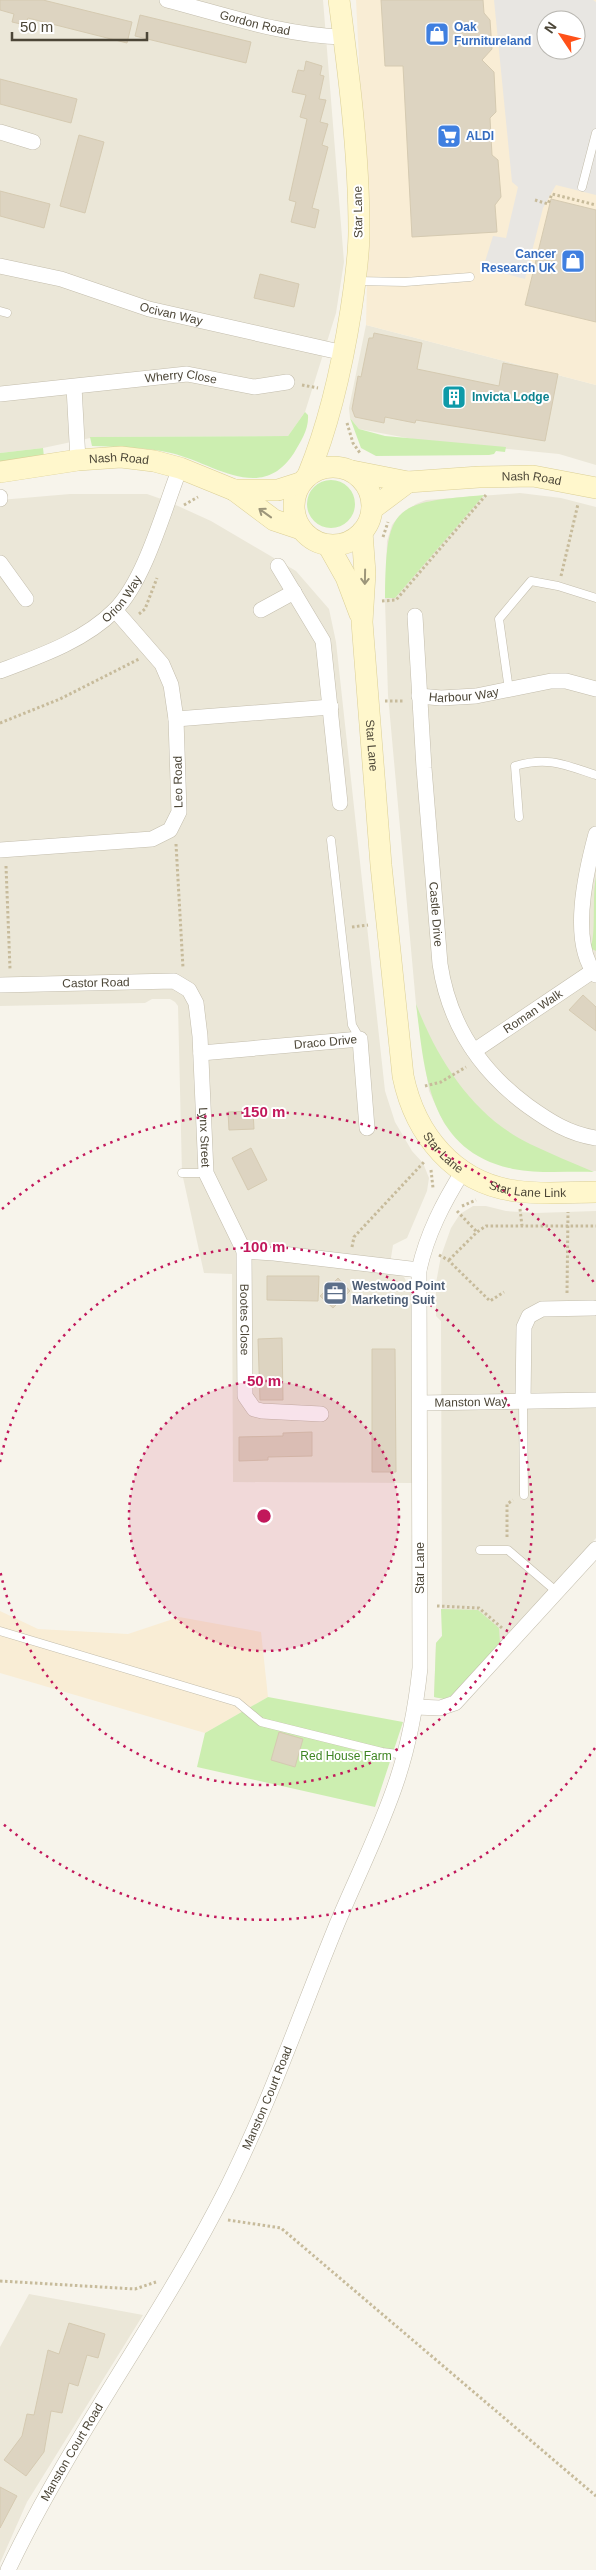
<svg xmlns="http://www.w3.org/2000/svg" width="596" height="2570" font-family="Arial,sans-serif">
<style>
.residential{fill:#ebe7d8}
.commercial{fill:#f9edd5;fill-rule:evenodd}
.green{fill:#cceeb0}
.parking{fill:#e8e6e2;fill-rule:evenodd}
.building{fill:#ddd4c1;stroke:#d5cab1}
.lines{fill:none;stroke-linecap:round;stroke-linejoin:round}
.lane-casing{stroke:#c3bdac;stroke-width:9}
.street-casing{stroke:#c3bdac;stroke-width:16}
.secondary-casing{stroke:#dbcf96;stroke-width:22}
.path{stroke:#c7bb9b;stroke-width:3;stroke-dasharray:2.5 2.5;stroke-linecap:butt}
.lane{stroke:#fff;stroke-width:8}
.street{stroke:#fff;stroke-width:15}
.secondary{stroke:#fff7cc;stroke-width:21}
.oneway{stroke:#9d967a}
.ring{fill:none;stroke:#c2185b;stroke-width:2.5;stroke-dasharray:2.5 5}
.labels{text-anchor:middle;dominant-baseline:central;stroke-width:4;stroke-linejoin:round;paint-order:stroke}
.street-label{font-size:12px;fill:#4c4637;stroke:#fff}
.shop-label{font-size:12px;font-weight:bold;fill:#366cbe;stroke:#fff;text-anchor:start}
.culture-label{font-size:12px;font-weight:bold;fill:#0d838f;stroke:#fff;text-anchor:start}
.service-label{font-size:12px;font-weight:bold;fill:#4e5e75;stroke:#fff;text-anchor:start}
.park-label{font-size:12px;fill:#3f8523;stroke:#fff}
.centre{fill:#c2185b;stroke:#fff;stroke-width:2.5}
.ring-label{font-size:15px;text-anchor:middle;font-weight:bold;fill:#c2185b;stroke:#fff;stroke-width:4;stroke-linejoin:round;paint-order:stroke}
</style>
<rect width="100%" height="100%" fill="#f7f4eb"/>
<!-- residential -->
<path class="residential" d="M0 0H323L344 262 336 313 305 412 288 436 95 437 43 448 0 453Z
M366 325 596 385V465L559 454 418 440 359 429 350 418 349 408Z
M520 493 561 498 596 507V1171L514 1169 489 1161 465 1145 444 1123 429 1091 416 1004 388 695 385 601 387 541 392 525 399 516 416 504 426 500Z
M70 494H147L167 501 211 521 296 571 329 609 336 642 385 1091 395 1122 412 1151 423 1163 429 1178 427 1191 407 1238 393 1245 389 1270 404 1277 411 1290 412 1483 233 1482 232 1274 204 1273 182 1173 178 1006 175 1002 170 999H152L145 1003 0 1006V500Z
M473 1206H486L506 1211 536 1213 596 1211V1538L455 1694 438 1698 434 1697 436 1643 442 1636 441 1321 436 1316V1283L441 1256 451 1228 460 1214Z
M29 2294 143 2315 27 2502 0 2563V2347Z"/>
<!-- commercial -->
<path class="commercial" d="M356 0H596V385L366 325 368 239ZM546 20H576V50H546Z
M0 1611 38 1629 128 1634 179 1617 261 1632 268 1697 205 1733 0 1673Z"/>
<!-- green -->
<path class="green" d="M305 412 308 415C309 429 301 441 294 453 261 504 214 463 171 453 145 447 118 447 92 446L90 437 288 436Z
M350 418 359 429 385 436 506 447 505 452 496 451 494 454 489 455 376 456 361 448Z
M43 448 44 457 0 466V453Z
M307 504a24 24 0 1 1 48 0a24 24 0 1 1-48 0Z
M484 495 395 598H385C386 504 393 503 484 495Z
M596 877V951L592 949 591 945C596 935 592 894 596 877Z
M416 1004C438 1061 474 1117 530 1144 551 1154 573 1163 594 1172 568 1171 539 1174 513 1169 428 1151 425 1074 416 1004Z
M441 1609 478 1610 499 1628 500 1643 455 1694 444 1699 434 1697 436 1643 442 1636Z
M268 1697 403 1722 375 1807 197 1767 205 1733Z"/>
<!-- parking -->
<path class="parking" d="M494 0H593L596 2V195L556 185 543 208 525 279 483 268 493 236 506 238 518 187 512 182ZM546 20H576V50H546Z"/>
<!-- building -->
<path class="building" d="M0 0H43L132 22 127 43 28 18 25 25 12 22 14 14 0 10Z
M381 0H483L484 13 490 20 492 49 482 60 494 72 496 112 490 118 492 155 498 160 501 197 495 205 497 232 412 237 403 66H385Z
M140 15 251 42 246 63 135 36Z
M306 61 322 66 320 75 324 76 319 99 326 100 320 122 328 124 322 145 328 147 312 208 319 210 315 228 291 222 296 202 289 200 307 119 300 117 306 95 292 92 298 70 304 71Z
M0 79 77 99 71 123 0 104Z
M79 135 104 142 85 213 60 206Z
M0 191 50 204 44 228 0 216Z
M551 199 596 210V322L525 305Z
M260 274 299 284 294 307 254 298Z
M374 333 422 343 417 369 499 386 503 363 558 374 545 441 416 420 415 423 385 417 384 423 355 417 352 409 358 376 361 377 369 338H373Z
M583 995 596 1007V1031L569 1010Z
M253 1111 254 1129 229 1130 228 1112Z
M251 1148 267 1180 248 1190 232 1158Z
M267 1276H319L318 1301 267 1300Z
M338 1278 350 1291 333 1308 320 1296Z
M282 1338 283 1400H260L258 1339Z
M372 1349H395L396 1472H372Z
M312 1432V1456L268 1457V1460L239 1461V1437L283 1436V1433Z
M279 1732 303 1739 295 1767 271 1760Z
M69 2323 105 2334 98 2358 87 2355 78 2386 69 2383 62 2413 51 2411 44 2452 26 2476 4 2460 22 2436 27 2414 34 2415 48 2350 59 2354Z
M0 2487 17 2496 0 2528Z"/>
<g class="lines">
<!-- lane casing -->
<g class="lane-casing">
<path id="lane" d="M582 187 596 133
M357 281 405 282 470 277
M0 311 7 313
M509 690 499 619 531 581 558 586 596 598
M519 817 515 766C548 756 565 765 596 775
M331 840 352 1025 360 1039
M182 1173H206
M523 1401 524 1495
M480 1550H508L557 1592
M0 1631 237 1702 261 1722 382 1752 405 1755"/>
</g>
<!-- street casing -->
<g class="street-casing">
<g id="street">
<path id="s1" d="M167 0C225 15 285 36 344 37"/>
<path d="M0 132 33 142"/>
<path id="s2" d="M0 266 61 279 149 309 344 353"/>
<path d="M74 387 78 460"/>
<path id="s3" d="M0 394 187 374 254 387 287 382"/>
<path d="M0 499V497"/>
<path d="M0 563 26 599"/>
<path d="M278 566 323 641 340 803"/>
<path d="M261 610 294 592"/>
<path id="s4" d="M415 616 424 768 440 964C449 1024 479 1070 528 1106 549 1121 569 1134 596 1138"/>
<path id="s5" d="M0 671C40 656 84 641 115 610 145 580 164 509 180 468"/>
<path id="s6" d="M419 696 441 698 476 696 551 681H566L596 689"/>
<path d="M176 719 331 707"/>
<path d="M596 834C586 871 569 942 596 975"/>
<path d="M0 850 152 839 170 830 179 812 176 719 171 685 162 664 115 610"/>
<path id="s7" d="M0 985 174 981 189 990 196 1003 200 1036 206 1173 244 1251 245 1396 254 1409 262 1411 321 1414"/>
<path id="s8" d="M474 1051 593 971"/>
<path id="s9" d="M201 1053 360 1039 367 1128"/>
<path d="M244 1251 274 1253 419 1270"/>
<path d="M523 1401 524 1327 529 1316 542 1309 593 1308"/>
<path id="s10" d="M420 1403 596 1400"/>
<path d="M416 1707 440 1708 455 1703 596 1549"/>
<path id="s11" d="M8 2570C71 2437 161 2319 227 2188 270 2102 301 2012 337 1924 357 1876 381 1829 397 1780 409 1744 416 1706 420 1668L419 1270C427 1234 443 1203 463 1171"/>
</g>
</g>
<!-- secondary casing -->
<g class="secondary-casing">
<g id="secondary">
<circle cx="333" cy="506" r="39"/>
<path id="s12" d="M352 471 408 482 479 477 533 476 596 488"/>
<path id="s13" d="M0 472 78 460 121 457 154 461 180 468 234 490 274 520 301 529"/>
<path d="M308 475C330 422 342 367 351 310 355 284 359 257 359 231 359 154 349 76 339 0"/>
<path d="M234 490H278L300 483"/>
<path d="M372 509 408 482"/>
<path id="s14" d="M362 532 365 573 362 622 381 865 403 1076C415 1134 454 1183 516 1191 542 1195 570 1192 596 1192"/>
<path d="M328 545 346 577 360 614"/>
</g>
</g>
<!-- path -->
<path class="path" d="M535 200 548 204 552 194 596 205
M302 385 318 388
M347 423 353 443 360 453
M184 505 198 497
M383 537 388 522
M561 576 578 504
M382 601 396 600 486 495
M139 614 145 609 157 578
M385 701H404
M0 723 60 699 139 659
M176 844 183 968
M6 866 10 969
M352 927 368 925
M425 1086 441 1082 466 1067
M431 1170 433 1188
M462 1206 476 1200
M520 1209 522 1226
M457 1211 477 1232
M352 1247 354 1237 424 1162
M439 1255 448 1260 490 1301 504 1292
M449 1260 477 1232 486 1226H596
M567 1293 568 1212
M507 1537V1504L513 1500
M437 1606 479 1608 502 1628
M228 2220 281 2228 596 2496
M0 2281 135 2289 156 2282"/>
<!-- lane -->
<use href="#lane" class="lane"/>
<!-- street -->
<use href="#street" class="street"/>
<!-- secondary -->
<use href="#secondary" class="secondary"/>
</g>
<!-- one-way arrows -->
<defs><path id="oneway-shaft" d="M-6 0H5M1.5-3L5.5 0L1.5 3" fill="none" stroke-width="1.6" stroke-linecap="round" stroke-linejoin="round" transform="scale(1.25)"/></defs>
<g class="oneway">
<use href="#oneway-shaft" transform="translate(265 513) rotate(-144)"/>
<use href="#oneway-shaft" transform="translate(365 577) rotate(91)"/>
</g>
<!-- distance rings -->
<circle cx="264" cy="1516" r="135" fill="#c2185b" fill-opacity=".12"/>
<g class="ring">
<circle cx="264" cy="1516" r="135"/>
<path d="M0 1462A269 269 0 1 1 0 1570"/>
<path d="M595 1748A404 404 0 0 1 2 1823M2 1209A404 404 0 0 1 595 1284"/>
</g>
<!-- icons -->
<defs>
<g id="shop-square" transform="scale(1.25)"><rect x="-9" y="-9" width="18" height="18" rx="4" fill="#3f7fe0" stroke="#fff"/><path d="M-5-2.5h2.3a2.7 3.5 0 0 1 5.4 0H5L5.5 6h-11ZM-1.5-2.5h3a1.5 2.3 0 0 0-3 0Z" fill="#fff"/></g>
<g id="supermarket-square" transform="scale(1.25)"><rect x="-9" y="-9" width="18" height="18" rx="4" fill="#3f7fe0" stroke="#fff"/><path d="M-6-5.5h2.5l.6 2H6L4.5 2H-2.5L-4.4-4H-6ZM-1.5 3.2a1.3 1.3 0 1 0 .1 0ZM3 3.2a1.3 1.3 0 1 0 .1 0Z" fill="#fff"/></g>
<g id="building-square" transform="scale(1.25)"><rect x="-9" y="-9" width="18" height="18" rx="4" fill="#0f9aa8" stroke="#fff"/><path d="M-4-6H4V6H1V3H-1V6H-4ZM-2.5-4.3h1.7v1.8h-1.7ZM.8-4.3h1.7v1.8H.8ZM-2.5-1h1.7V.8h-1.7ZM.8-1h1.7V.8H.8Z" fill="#fff"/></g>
<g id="office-square" transform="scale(1.25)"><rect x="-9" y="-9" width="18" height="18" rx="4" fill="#5c6f8a" stroke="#fff"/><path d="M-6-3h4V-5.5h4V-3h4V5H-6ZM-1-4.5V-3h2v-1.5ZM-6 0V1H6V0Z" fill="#fff"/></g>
</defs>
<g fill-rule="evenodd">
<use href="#shop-square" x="437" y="34"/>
<use href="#supermarket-square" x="449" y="136"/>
<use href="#shop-square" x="573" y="261"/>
<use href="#building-square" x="454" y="397"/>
<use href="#office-square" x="335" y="1293"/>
</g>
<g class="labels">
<!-- street labels -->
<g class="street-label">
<text stroke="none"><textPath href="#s1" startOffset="91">Gordon Road</textPath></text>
<text transform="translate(358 212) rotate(-91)">Star Lane</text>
<text stroke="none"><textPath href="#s2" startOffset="178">Ocivan Way</textPath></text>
<text stroke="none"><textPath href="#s3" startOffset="182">Wherry Close</textPath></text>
<text stroke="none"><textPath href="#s13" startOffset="120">Nash Road</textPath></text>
<text stroke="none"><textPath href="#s12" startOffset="181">Nash Road</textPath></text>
<text stroke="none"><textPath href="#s5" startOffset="144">Orion Way</textPath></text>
<text stroke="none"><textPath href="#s6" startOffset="45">Harbour Way</textPath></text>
<text stroke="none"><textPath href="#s14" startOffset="214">Star Lane</textPath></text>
<text transform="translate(178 782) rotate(-91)">Leo Road</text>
<text stroke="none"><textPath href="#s4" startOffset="299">Castle Drive</textPath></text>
<text stroke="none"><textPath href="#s7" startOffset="96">Castor Road</textPath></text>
<text stroke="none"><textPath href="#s8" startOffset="71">Roman Walk</textPath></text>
<text stroke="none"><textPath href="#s9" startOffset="125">Draco Drive</textPath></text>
<text stroke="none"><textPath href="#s7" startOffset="341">Lynx Street</textPath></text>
<text stroke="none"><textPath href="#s14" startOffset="634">Star Lane</textPath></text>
<text stroke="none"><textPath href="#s14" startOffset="730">Star Lane Link</textPath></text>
<text stroke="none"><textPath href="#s7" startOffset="532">Bootes Close</textPath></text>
<text stroke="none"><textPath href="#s10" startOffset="51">Manston Way</textPath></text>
<text transform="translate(420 1568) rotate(-90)">Star Lane</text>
<text stroke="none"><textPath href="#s11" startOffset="539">Manston Court Road</textPath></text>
<text stroke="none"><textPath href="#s11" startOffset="134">Manston Court Road</textPath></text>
</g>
<!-- shop labels -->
<g class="shop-label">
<text x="454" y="27">Oak<tspan x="454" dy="14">Furnitureland</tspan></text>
<text x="466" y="136">ALDI</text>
<text x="556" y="254" text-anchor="end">Cancer<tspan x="556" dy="14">Research UK</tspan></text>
</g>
<!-- culture labels -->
<g class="culture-label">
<text x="472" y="397">Invicta Lodge</text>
</g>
<!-- service labels -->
<g class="service-label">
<text x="352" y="1286">Westwood Point<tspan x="352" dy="14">Marketing Suit</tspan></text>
</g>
<!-- park labels -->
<g class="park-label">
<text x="346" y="1756">Red House Farm</text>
</g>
</g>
<circle cx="264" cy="1516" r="8" class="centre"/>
<g class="ring-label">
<text x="264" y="1117">150 m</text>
<text x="264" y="1252">100 m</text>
<text x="264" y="1386">50 m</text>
</g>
<!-- north arrow -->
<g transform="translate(561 35) rotate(305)"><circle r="24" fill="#ffffff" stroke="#b7b5af"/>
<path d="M0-4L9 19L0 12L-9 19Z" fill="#ff5119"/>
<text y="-8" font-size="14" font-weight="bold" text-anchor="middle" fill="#4c4637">N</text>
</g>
<!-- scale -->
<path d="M12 32v8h135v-8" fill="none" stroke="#4c4637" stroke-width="2.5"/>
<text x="20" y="32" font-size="15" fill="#4c4637" stroke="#ffffff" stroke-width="4" paint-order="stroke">50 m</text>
</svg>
